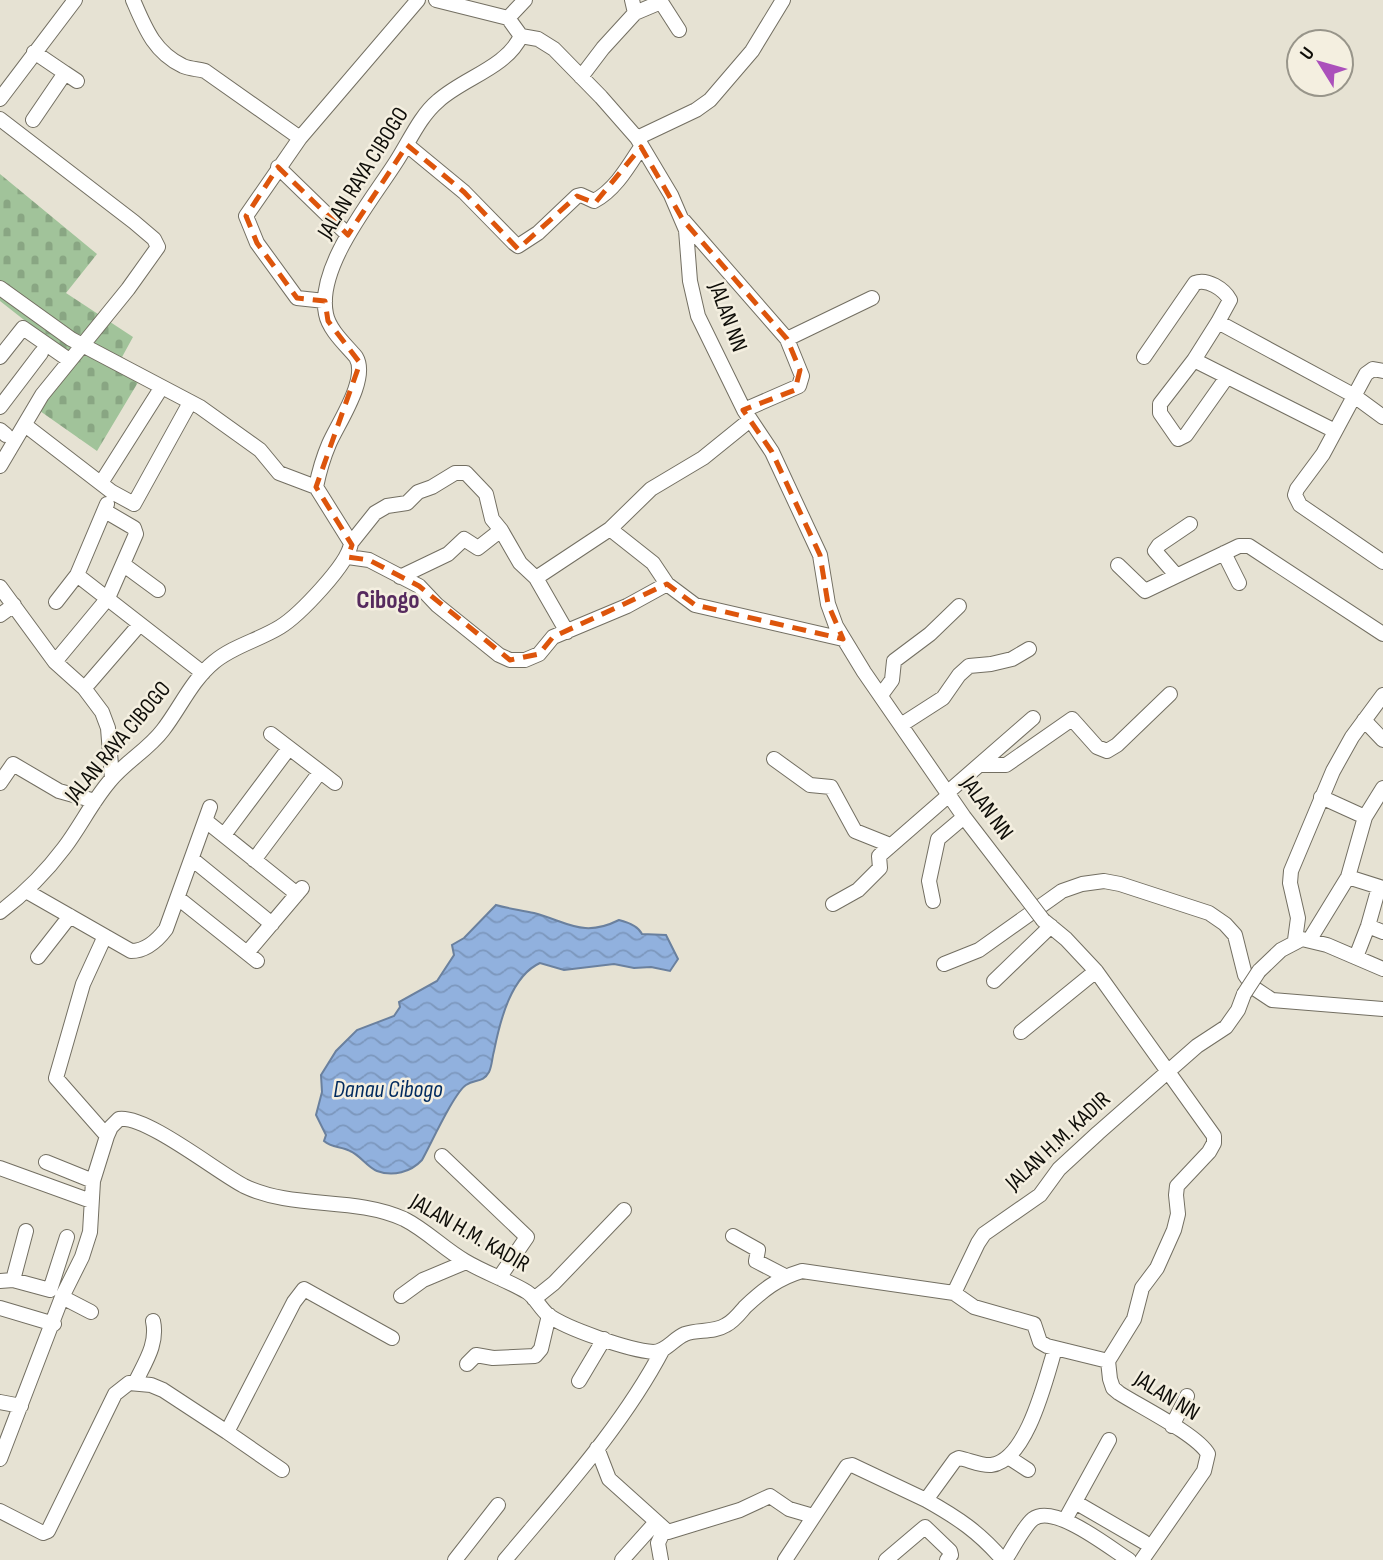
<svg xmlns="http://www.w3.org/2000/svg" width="1383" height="1560" font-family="'Sofia Sans Condensed',sans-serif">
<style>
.cemetery{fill:url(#cemetery-stones)}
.water{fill:url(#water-waves);stroke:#6a809e;stroke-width:2}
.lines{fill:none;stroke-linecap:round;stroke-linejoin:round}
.minor-casing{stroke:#736f62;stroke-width:16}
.minor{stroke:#fff;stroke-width:14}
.minor-bridge-casing{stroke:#736f62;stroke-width:16;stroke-linecap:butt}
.minor-bridge{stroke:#fff;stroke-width:14}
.marked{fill:none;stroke:#dd550c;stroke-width:5;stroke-dasharray:14 9;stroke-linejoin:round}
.labels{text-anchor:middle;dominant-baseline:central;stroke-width:5;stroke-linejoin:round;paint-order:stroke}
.street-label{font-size:23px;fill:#0f0e09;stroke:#f4efe0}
.water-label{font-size:24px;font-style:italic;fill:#002a5e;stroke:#f4efe0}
.quarter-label{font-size:26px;font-weight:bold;fill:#562a5e;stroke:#f4efe0}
</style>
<defs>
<pattern id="cemetery-stones" width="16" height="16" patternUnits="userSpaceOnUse" patternTransform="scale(1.75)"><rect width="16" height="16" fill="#a1c39a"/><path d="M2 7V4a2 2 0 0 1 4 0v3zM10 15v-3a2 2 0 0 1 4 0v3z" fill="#89a683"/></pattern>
<pattern id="water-waves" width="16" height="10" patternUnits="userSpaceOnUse" patternTransform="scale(1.75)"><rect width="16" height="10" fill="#91b1de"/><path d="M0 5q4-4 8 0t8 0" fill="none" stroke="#7c97bd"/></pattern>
</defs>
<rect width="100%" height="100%" fill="#e6e2d3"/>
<!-- cemetery -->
<path class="cemetery" d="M0 174 97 254 66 293 133 337 116 368 140 379 97 451 30 404 66 353 0 301Z"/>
<!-- water -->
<path class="water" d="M496 905C509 909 522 910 534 913 568 922 583 938 619 920 627 922 638 926 642 934L666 935 678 959 670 971 651 967 634 968 614 964 564 970 540 963C511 976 500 1021 494 1051 492 1058 492 1066 489 1072 483 1083 475 1079 466 1085 454 1093 431 1144 422 1160 411 1172 393 1177 377 1171 367 1167 360 1155 350 1151 341 1146 332 1148 324 1141L326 1135 316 1115 322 1092 321 1075 336 1051 357 1030 394 1016 400 1007 399 1002 437 981 454 955 452 945 464 938Z"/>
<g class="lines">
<!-- minor casing -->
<g class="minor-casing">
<path id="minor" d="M133 0C145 28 154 52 183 66 190 69 198 69 205 71L300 138 418 0
M436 0 508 18 521 36
M635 13 661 2 679 30
M508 18 525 0
M521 36 538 39 554 49 601 97 637 138 671 195 686 230 690 281 698 316 744 410 772 452 820 555 828 604 836 626 864 672 964 817 1024 895
M65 73 77 81
M581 77 603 48 635 13 632 0
M0 99 75 0
M0 119 134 222 154 239 158 247 128 289 42 395 0 466
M33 120 65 73 34 52
M300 138 246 216 257 243 297 298 325 301
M637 138 696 110 710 100 752 51 783 0
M407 145 464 192 514 243 518 246 538 233 577 196 581 195 594 201C615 190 628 167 641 147
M278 167 348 235
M684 221 787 339
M0 288 71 339 200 407 260 450 279 473 316 487
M1218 322 1353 395 1383 417
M0 357 23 328 69 360
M1144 357 1195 283C1207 278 1224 289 1230 300L1218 322 1194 360 1160 404V413L1178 439 1186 435 1227 377
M1194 360 1335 431
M1383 371 1373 369 1366 374 1323 454 1297 489 1295 495 1300 505 1383 562
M0 407 41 353
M744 410 799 386 802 376 787 339 872 298
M25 425 112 492 134 504 187 408
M0 430 6 435
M101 483 158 393
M610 529 651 489 703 458 750 420
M351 543 375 513 387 506 407 503 418 492 432 487 455 473H466L486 494 492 519 501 530 520 563 536 578 610 529 653 563 667 584 695 605 843 639
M1224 553 1239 583
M348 557 369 560 419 586 437 605 499 655 510 660H525L539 654 553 637 627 606 667 584
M124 565 158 590
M1118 565 1145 591 1239 546H1249L1383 634
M77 575 203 673
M1176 575 1155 551 1159 545 1190 524
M400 577 448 554 464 539 478 548 501 530
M536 578 567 632
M0 587 55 662 84 688 102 712 108 728 112 778
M56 602 77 575 107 504
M0 615 14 605
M59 657 108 598 136 534 134 528 105 511
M89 683 140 624
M881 695 892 680 894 661 930 634 959 606
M1364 720 1383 740
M901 725 943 698 959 675 969 666 991 664 1012 659 1029 649
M271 734 335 783
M774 759 810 785 831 787 855 831 890 845
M981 765H1006L1072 719 1097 747 1107 751 1117 745 1170 694
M0 783 13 764 59 791 95 801
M947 793 1033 718
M1321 797 1365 817
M206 821 297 894
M224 835 289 748
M192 859 272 924
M254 860 320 772
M1348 877 1383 888
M26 891 131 951C146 951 157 941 166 929L210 807
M178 898 257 961
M933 901 929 881 938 839 964 817
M833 904 858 890 880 868 879 856 949 795
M0 912C24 894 46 872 64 848 80 827 92 802 109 782 125 762 148 750 163 730 180 708 192 680 214 662 233 646 259 640 280 627 298 616 349 564 351 543L316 487C319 472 323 458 329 444 338 423 369 379 356 357 346 345 329 330 326 314 316 267 372 200 396 162 409 142 420 116 438 101 463 78 506 68 521 36
M1043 920 1066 939 1096 971 1214 1136V1143L1209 1152 1177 1186 1176 1195 1178 1214 1174 1230 1157 1268 1142 1288 1134 1319 1108 1361 1110 1379 1113 1388 1119 1393C1139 1406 1198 1435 1208 1454L1204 1471 1142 1560
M1368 926 1383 932
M105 936 83 984 56 1078 107 1136
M1310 939 1348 877 1365 817 1383 788
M1295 940 1298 918 1290 883 1291 871 1333 771 1352 737 1383 695
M247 953 302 888
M38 957 70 916
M1356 957 1368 926 1379 887
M944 964 979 950 1062 891 1082 884 1104 881 1120 884 1209 913 1225 924 1235 935 1245 975 1254 988 1272 1000 1383 1009
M1259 971 1281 950 1302 939 1327 945 1383 969
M994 981 1051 926
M1021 1032 1096 971
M442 1156 527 1237 499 1278
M46 1162 93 1181
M0 1168 91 1201
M733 1236 758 1250 756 1261 785 1276
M13 1280 26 1231
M0 1281 13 1280 50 1290 67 1237
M954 1293 974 1307 1034 1324 1040 1342 1047 1346 1108 1361
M401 1296 423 1280 466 1262
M62 1297 91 1312
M534 1299 554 1283 624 1210
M0 1308 54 1324
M467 1364 476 1355 493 1358 535 1356 541 1349 549 1315
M579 1381 604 1339
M135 1383C145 1362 158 1344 153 1321
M0 1402 21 1406
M1172 1426 1187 1396
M227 1432 282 1470
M597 1448 609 1479 668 1532 740 1510 770 1496 789 1509 813 1516
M1008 1457 1028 1470
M0 1459 62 1297 82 1257 90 1232 93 1181 107 1136 111 1127 119 1119C146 1115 217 1172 244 1186 294 1210 353 1196 404 1219 426 1230 444 1249 465 1261 485 1273 507 1280 527 1292 535 1297 540 1308 548 1315 567 1329 629 1350 653 1352 666 1352 673 1339 685 1334 698 1329 713 1333 726 1325 734 1321 739 1314 745 1307 763 1290 778 1278 802 1271L954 1293 978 1243 984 1234 1040 1195 1059 1169 1098 1133 1197 1046 1226 1027 1238 1010 1244 994
M926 1500C958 1518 979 1532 1003 1560
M1075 1502 1144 1542
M0 1511 43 1533 48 1531 115 1394 129 1383 151 1385 163 1390 227 1432 294 1302 304 1289 392 1338
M1065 1520 1109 1440
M455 1560 498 1505
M505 1560C561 1493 622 1427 663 1349
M622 1560 656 1522
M661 1560 658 1543 664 1530
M785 1560 847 1466 852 1465 926 1500 955 1460 959 1458C969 1460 982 1466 991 1465 1027 1461 1046 1378 1055 1349
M886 1560 925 1527 950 1551 951 1555 947 1560
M1005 1560C1012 1550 1024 1526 1033 1519 1054 1503 1110 1548 1129 1560"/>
</g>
<!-- minor -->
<use href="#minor" class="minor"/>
<!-- minor-bridge casing -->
<g class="minor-bridge-casing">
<path id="minor-bridge" d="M1024 895 1043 920
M1244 994 1259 971"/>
</g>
<!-- minor-bridge -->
<use href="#minor-bridge" class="minor-bridge"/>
</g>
<!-- marked area -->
<path class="marked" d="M407 145 464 192 518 249 577 196 595 203 641 147 683 220 787 339 800 370 795 390 743 410 772 452 820 555 828 604 843 639 695 605 667 584 553 637 539 654 510 660 419 586 369 560 348 557 352 545 316 487 360 363 328 321 325 301 297 298 257 243 246 216 278 167 348 235Z"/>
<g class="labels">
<!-- street labels -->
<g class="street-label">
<text transform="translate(363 173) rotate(-58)">JALAN RAYA CIBOGO</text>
<text transform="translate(728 317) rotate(70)">JALAN NN</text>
<text transform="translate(118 742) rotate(-50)">JALAN RAYA CIBOGO</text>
<text transform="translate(987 808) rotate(54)">JALAN NN</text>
<text transform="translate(1058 1141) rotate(-43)">JALAN H.M. KADIR</text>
<text transform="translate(470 1233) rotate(30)">JALAN H.M. KADIR</text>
<text transform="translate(1167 1396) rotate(32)">JALAN NN</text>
</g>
<!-- water labels -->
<g class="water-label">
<text x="388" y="1089">Danau Cibogo</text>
</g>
<!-- quarter labels -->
<g class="quarter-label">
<text x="388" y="600">Cibogo</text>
</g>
</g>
<!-- north arrow -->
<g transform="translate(1320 63) rotate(307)"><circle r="33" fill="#f4efe0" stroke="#98958a" stroke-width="2"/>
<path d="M0-5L12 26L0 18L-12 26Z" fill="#ab50bb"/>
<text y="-10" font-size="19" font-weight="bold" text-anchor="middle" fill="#0f0e09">U</text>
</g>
</svg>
